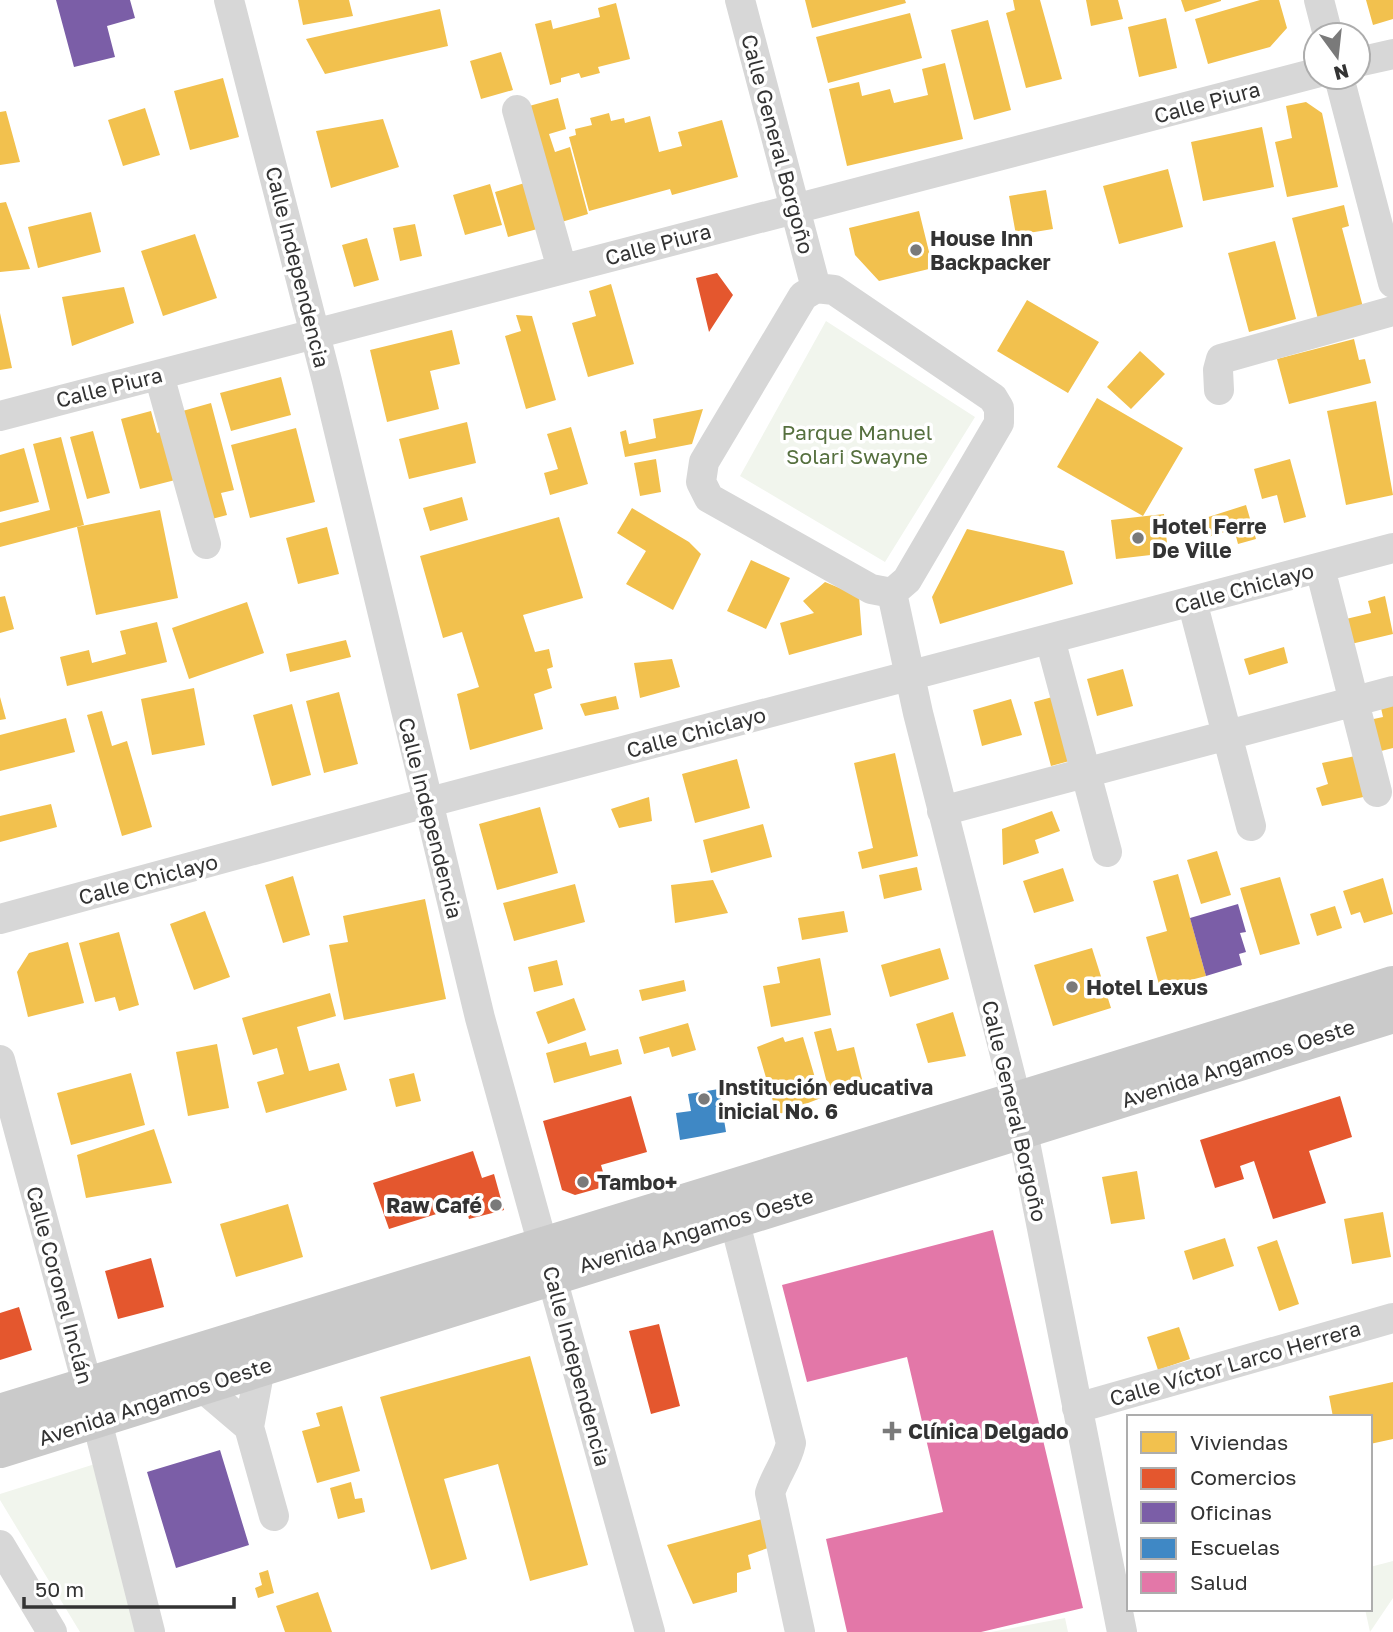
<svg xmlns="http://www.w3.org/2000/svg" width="1393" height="1632" font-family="'Golos Text',sans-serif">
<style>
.green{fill:#f1f5ed}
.homes{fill:#f2c14e}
.shops{fill:#e4572e}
.offices{fill:#7b5ea7}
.schools{fill:#3f88c5}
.health{fill:#e377a8}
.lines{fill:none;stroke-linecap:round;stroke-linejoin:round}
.minor{stroke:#d7d7d7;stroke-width:30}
.major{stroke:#cacaca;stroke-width:38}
.poi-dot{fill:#7a7a7a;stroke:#fff;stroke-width:2.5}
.labels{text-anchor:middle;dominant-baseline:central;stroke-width:7;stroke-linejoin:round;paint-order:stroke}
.street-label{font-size:21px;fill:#333;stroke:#fff}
.poi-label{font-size:21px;font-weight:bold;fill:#333;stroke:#fff;text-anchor:start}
.park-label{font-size:21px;fill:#56703f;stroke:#fff}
</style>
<rect width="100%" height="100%" fill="#fff"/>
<!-- green -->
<path class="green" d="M826 321 975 417 885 562 740 476Z
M95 1464 136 1632H80L0 1500V1494Z
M1393 1561V1598L1370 1632 1365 1609H1370V1567Z
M1065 1618 1068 1632H991Z"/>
<!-- homes -->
<path class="homes" d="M298 0H349L353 16 303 25Z
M805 0H905L906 3 812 28Z
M1013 0H1040L1062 79 1026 88 1006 13 1015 10Z
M1086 0H1118L1123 19 1091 26Z
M1181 0H1221V1L1185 12Z
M1260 0H1279L1287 28 1270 47 1208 64 1195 19Z
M1366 0H1393V19L1373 25Z
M616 3 630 59 598 67 600 73 581 78 579 73 561 78V82L550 85 535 24 551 20 553 29 600 17 598 8Z
M440 9 448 46 325 74 306 39Z
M910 13 922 58 828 83 816 37Z
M1166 18 1177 68 1139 77 1128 27Z
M988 20 1011 110 974 120 951 30Z
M501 52 513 90 481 99 470 61Z
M945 63 963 139 847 166 829 89 859 82 862 96 890 89 894 103 928 95 922 69Z
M223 78 239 137 190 150 174 91Z
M558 98 566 129 549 134 555 152 570 147 588 214 555 224 522 108Z
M1306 102 1322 113 1338 187 1287 197 1275 142 1292 138 1286 106Z
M145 108 160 155 123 166 108 120Z
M6 111 20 162 0 165V112Z
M609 113 611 121 624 118 625 123 650 116 659 152 682 146 678 132 722 120 738 177 672 195 670 189 589 211 569 137 576 135 575 129 592 125 590 118Z
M383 119 399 167 331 188 316 131Z
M1262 127 1274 187 1203 201 1191 142Z
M1168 169 1183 227 1119 244 1103 186Z
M528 182 541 228 508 237 495 192Z
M490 184 502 225 465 235 453 195Z
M1046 190 1053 229 1016 235 1009 196Z
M6 202 30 269 0 272V203Z
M1344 205 1349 226 1342 228 1363 307 1318 319 1292 218Z
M919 211 933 268 879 281 855 255 849 228Z
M91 212 101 252 38 268 28 227Z
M415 224 422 256 400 261 393 228Z
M195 234 217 298 163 316 141 251Z
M367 238 379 280 354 287 342 245Z
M1275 241 1296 319 1249 332 1228 253Z
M611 284 634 364 588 377 572 323 596 316 589 291Z
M124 287 134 323 72 346 62 297Z
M1027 300 1099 342 1068 393 997 351Z
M0 313 12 368 0 370Z
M516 315 532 316 556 400 526 409 505 336 521 331Z
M452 330 460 364 430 371 439 409 387 422 370 350Z
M1354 339 1359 360 1365 359 1371 383 1289 404 1277 359Z
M1140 351 1165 374 1131 409 1107 387Z
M281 377 291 415 231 431 220 393Z
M1097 398 1183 448 1143 516 1057 467Z
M1376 401 1393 495 1346 505 1327 411Z
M211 403 234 490 221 493 227 515 208 520 179 412Z
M703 409 692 444 625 457 620 432 626 430 629 444 656 438 653 419Z
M151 411 157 433 170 429 183 478 140 489 121 419Z
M467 422 476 463 409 479 399 439Z
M571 427 588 484 550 495 544 473 558 469 547 434Z
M296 428 315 502 250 518 231 445Z
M93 431 110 493 87 499 70 437Z
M61 437 84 525 0 547V523L50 510 33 444Z
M24 448 39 502 0 512V455Z
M656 459 661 492 640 496 634 463Z
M1290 459 1306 517 1284 523 1277 495 1262 499 1254 469Z
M462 497 468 520 430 531 423 508Z
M1246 505 1256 539 1238 544 1234 529 1208 537 1202 519Z
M632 508 689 542 701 554 673 610 626 584 646 551 617 533Z
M160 510 178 598 96 615 77 527Z
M1164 514 1168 553 1116 559 1111 520Z
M559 517 583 598 523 615 535 652 549 649 553 667 547 669 552 688 534 694 543 729 470 750 457 694 479 687 462 632 443 638 420 556Z
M327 527 339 574 298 584 286 538Z
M967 529 1064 551 1073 584 940 624 932 597Z
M751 560 790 578 766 629 727 611Z
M825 582 859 596 862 635 789 655 780 623 814 613 803 601Z
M5 596 14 629 0 633V597Z
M1385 596 1393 634 1351 644 1346 619 1371 613 1368 601Z
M247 602 264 653 189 679 172 628Z
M157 622 167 662 67 686 60 657 89 650 92 663 126 654 120 631Z
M346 640 351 657 290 672 286 654Z
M1284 647 1288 663 1249 675 1244 659Z
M672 659 680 687 640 698 634 663Z
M1123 669 1133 706 1097 716 1087 679Z
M194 688 205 745 152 755 141 699Z
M339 692 358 764 324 773 306 701Z
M616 696 619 709 585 716 580 704Z
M1056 696 1073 760 1051 766 1034 702Z
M0 697 6 719 0 720Z
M1011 699 1022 735 982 746 973 710Z
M292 704 311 775 272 786 253 715Z
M1393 705V748L1377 752 1369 720 1383 717 1381 708Z
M102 711 112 746 127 741 152 827 122 836 87 715Z
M66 718 75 752 0 771V735Z
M895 753 918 856 862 869 858 852 873 848 854 763Z
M1360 755 1368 796 1322 806 1316 788 1328 784 1322 763Z
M737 759 750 808 695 823 682 774Z
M649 797 652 821 619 828 611 809Z
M51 804 57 827 0 842V816Z
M540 807 558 873 497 890 479 824Z
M1052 811 1060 831 1035 840 1039 853 1003 865 1002 829Z
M763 824 772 857 711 873 703 840Z
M1217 851 1231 895 1201 904 1187 860Z
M917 867 922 890 884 899 879 875Z
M1063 868 1074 901 1034 913 1023 881Z
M1178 874 1206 976 1160 988 1146 937 1167 931 1153 881Z
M293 876 310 935 283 943 265 885Z
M1280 877 1300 944 1260 955 1240 888Z
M1383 878 1393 914 1364 923 1360 912 1351 915 1343 891Z
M713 880 728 913 675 923 671 885Z
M575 884 585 922 514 941 503 903Z
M425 899 446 999 344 1020 329 945 348 942 343 916Z
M1335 906 1342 928 1317 936 1310 914Z
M205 911 230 977 194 990 170 924Z
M844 911 848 932 802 940 798 918Z
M119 932 139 1005 119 1011 115 997 95 1002 79 943Z
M68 942 84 1003 28 1017 17 972 29 953Z
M940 948 949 979 890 997 881 965Z
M1092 948 1111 1008 1053 1026 1034 965Z
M820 958 831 1015 771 1027 763 986 780 983 777 967Z
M557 960 563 985 534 992 528 967Z
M684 980 686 991 642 1001 639 990Z
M330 993 336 1016 297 1027 309 1071 339 1063 347 1090 266 1113 257 1082 284 1074 277 1048 253 1055 242 1018Z
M574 998 586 1030 548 1044 536 1012Z
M953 1012 966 1056 928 1063 916 1024Z
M688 1023 696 1050 672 1057 669 1047 644 1054 639 1037Z
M831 1028 837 1051 854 1047 863 1083 829 1091 814 1032Z
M783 1037 785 1042 803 1037 821 1098 777 1115 757 1047Z
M586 1042 590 1056 618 1049 622 1064 554 1083 546 1053Z
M217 1044 229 1108 188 1116 176 1052Z
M131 1073 145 1125 71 1145 57 1093Z
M414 1073 421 1101 396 1107 389 1079Z
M154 1129 172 1183 86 1198 77 1155Z
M1137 1171 1145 1219 1111 1224 1102 1177Z
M288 1204 303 1257 236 1277 220 1224Z
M1383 1212 1391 1257 1352 1264 1344 1219Z
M1225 1238 1234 1266 1193 1280 1184 1251Z
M1277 1240 1299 1304 1279 1311 1257 1247Z
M1179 1327 1190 1359 1158 1370 1147 1337Z
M530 1356 588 1565 530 1581 498 1464 444 1479 467 1559 431 1570 380 1397Z
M1393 1382V1439L1370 1444V1417H1333L1329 1396Z
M342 1406 360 1471 317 1483 302 1431 320 1426 316 1413Z
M351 1482 355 1499 362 1498 365 1512 338 1519 330 1488Z
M762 1519 768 1548 748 1555 751 1569 737 1573V1592L693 1604 667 1545Z
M268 1570 274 1593 258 1598 255 1588 262 1585 259 1573Z
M318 1592 332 1632H285L276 1606Z"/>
<!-- shops -->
<path class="shops" d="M717 273 733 295 709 332 696 278Z
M631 1096 647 1152 601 1165 607 1186 575 1195 562 1190 543 1121Z
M1340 1096 1352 1137 1309 1151 1326 1203 1273 1219 1254 1161 1240 1166 1244 1179 1215 1188 1200 1140Z
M473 1151 482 1178 494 1174 504 1210 469 1219 465 1205 389 1229 373 1183Z
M151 1258 164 1307 118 1319 105 1271Z
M19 1307 32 1350 0 1360V1313Z
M659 1324 680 1406 651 1414 629 1331Z"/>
<!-- offices -->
<path class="offices" d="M56 0H130L135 18 107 26 115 57 74 67Z
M1238 904 1246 932 1240 933 1246 952 1239 954 1242 965 1206 976 1190 918Z
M220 1450 249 1545 176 1568 147 1472Z"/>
<!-- schools -->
<path class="schools" d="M719 1089 726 1132 680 1140 676 1113 691 1111 688 1094Z"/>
<!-- health -->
<path class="health" d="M993 1230 1083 1608 981 1632H847L826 1539 943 1512 907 1357 807 1382 782 1285Z"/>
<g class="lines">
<!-- minor -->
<path class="minor" d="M229 0 327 381 480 1018 650 1632
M740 0 816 288
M1319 0 1328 35
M1358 62 1393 54
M1339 77 1393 283
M517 110 562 269
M816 288 834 290 993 398 999 408V423L907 580 892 593 871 589 709 498 701 482 704 462 803 296Z
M159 375 206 544
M1219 390 1218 370 1221 359 1393 311
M0 416 1316 73
M1320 568 1377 792
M892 593 918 713 1017 1102 1122 1632
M1192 601 1251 826
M1050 639 1107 852
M942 811 1393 691
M0 919 426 803 1393 548
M0 1060 97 1421 150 1632
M734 1219 791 1443C787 1462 776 1474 770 1493L800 1632
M260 1368 249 1427 274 1516
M202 1387 249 1427
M1077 1408 1393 1318
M0 1545 52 1632"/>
<!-- major -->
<path class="major" d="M0 1413 1393 985
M0 1449 1393 1014"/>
</g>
<!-- markers -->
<g class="poi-dot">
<circle cx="916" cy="250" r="7"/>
<circle cx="1138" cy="538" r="7"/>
<circle cx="1072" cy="987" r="7"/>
<circle cx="704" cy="1099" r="7"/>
<circle cx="583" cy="1182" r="7"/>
<circle cx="496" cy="1205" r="7"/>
<path d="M888.5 1420.5h7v7h7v7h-7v7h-7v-7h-7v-7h7z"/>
</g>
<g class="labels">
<!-- street labels -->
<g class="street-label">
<text transform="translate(1207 102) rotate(-15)">Calle Piura</text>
<text transform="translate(778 144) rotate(75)">Calle General Borgoño</text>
<text transform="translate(658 244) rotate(-15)">Calle Piura</text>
<text transform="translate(298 267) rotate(76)">Calle Independencia</text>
<text transform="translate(109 387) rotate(-14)">Calle Piura</text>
<text transform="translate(1244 588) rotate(-15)">Calle Chiclayo</text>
<text transform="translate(696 732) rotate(-15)">Calle Chiclayo</text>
<text transform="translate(431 818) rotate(76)">Calle Independencia</text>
<text transform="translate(148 879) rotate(-15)">Calle Chiclayo</text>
<text transform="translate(1238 1063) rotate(-18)">Avenida Angamos Oeste</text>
<text transform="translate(1015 1111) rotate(77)">Calle General Borgoño</text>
<text transform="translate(696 1230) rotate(-17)">Avenida Angamos Oeste</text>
<text transform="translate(60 1285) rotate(75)">Calle Coronel Inclán</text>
<text transform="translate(1235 1363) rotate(-16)">Calle Víctor Larco Herrera</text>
<text transform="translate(577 1366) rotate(75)">Calle Independencia</text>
<text transform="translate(155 1401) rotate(-18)">Avenida Angamos Oeste</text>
</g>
<!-- poi labels -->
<g class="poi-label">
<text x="930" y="238">House Inn<tspan x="930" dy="24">Backpacker</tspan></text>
<text x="1152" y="526">Hotel Ferre<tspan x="1152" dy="24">De Ville</tspan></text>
<text x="1086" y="987">Hotel Lexus</text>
<text x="718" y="1087">Institución educativa<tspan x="718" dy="24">inicial No. 6</tspan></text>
<text x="597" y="1182">Tambo+</text>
<text x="482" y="1205" text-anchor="end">Raw Café</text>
<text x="908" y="1431">Clínica Delgado</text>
</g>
<!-- park labels -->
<g class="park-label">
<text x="857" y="432">Parque Manuel<tspan x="857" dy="24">Solari Swayne</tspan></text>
</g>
</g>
<!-- legend -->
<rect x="1127" y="1415" width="245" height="196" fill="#ffffff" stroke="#adadad" stroke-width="2"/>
<rect x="1141" y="1432" width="35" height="21" fill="#f2c14e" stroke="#adadad" stroke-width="2"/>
<text x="1190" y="1450" font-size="21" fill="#333333">Viviendas</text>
<rect x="1141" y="1468" width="35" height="21" fill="#e4572e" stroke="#adadad" stroke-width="2"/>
<text x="1190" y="1485" font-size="21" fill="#333333">Comercios</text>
<rect x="1141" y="1502" width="35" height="21" fill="#7b5ea7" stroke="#adadad" stroke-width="2"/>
<text x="1190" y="1520" font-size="21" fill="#333333">Oficinas</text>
<rect x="1141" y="1538" width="35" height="21" fill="#3f88c5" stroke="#adadad" stroke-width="2"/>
<text x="1190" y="1555" font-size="21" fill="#333333">Escuelas</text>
<rect x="1141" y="1572" width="35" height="21" fill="#e377a8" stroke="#adadad" stroke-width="2"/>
<text x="1190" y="1590" font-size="21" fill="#333333">Salud</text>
<!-- north arrow -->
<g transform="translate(1337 56) rotate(165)"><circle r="33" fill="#ffffff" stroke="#adadad" stroke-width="2"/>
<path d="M0-5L12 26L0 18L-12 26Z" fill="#7a7a7a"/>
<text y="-10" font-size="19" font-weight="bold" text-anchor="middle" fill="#333333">N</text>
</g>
<!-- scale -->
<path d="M24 1597v10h210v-10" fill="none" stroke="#333333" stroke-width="3.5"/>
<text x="35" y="1597" font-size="21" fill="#333333" stroke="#ffffff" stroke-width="5" paint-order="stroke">50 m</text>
</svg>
